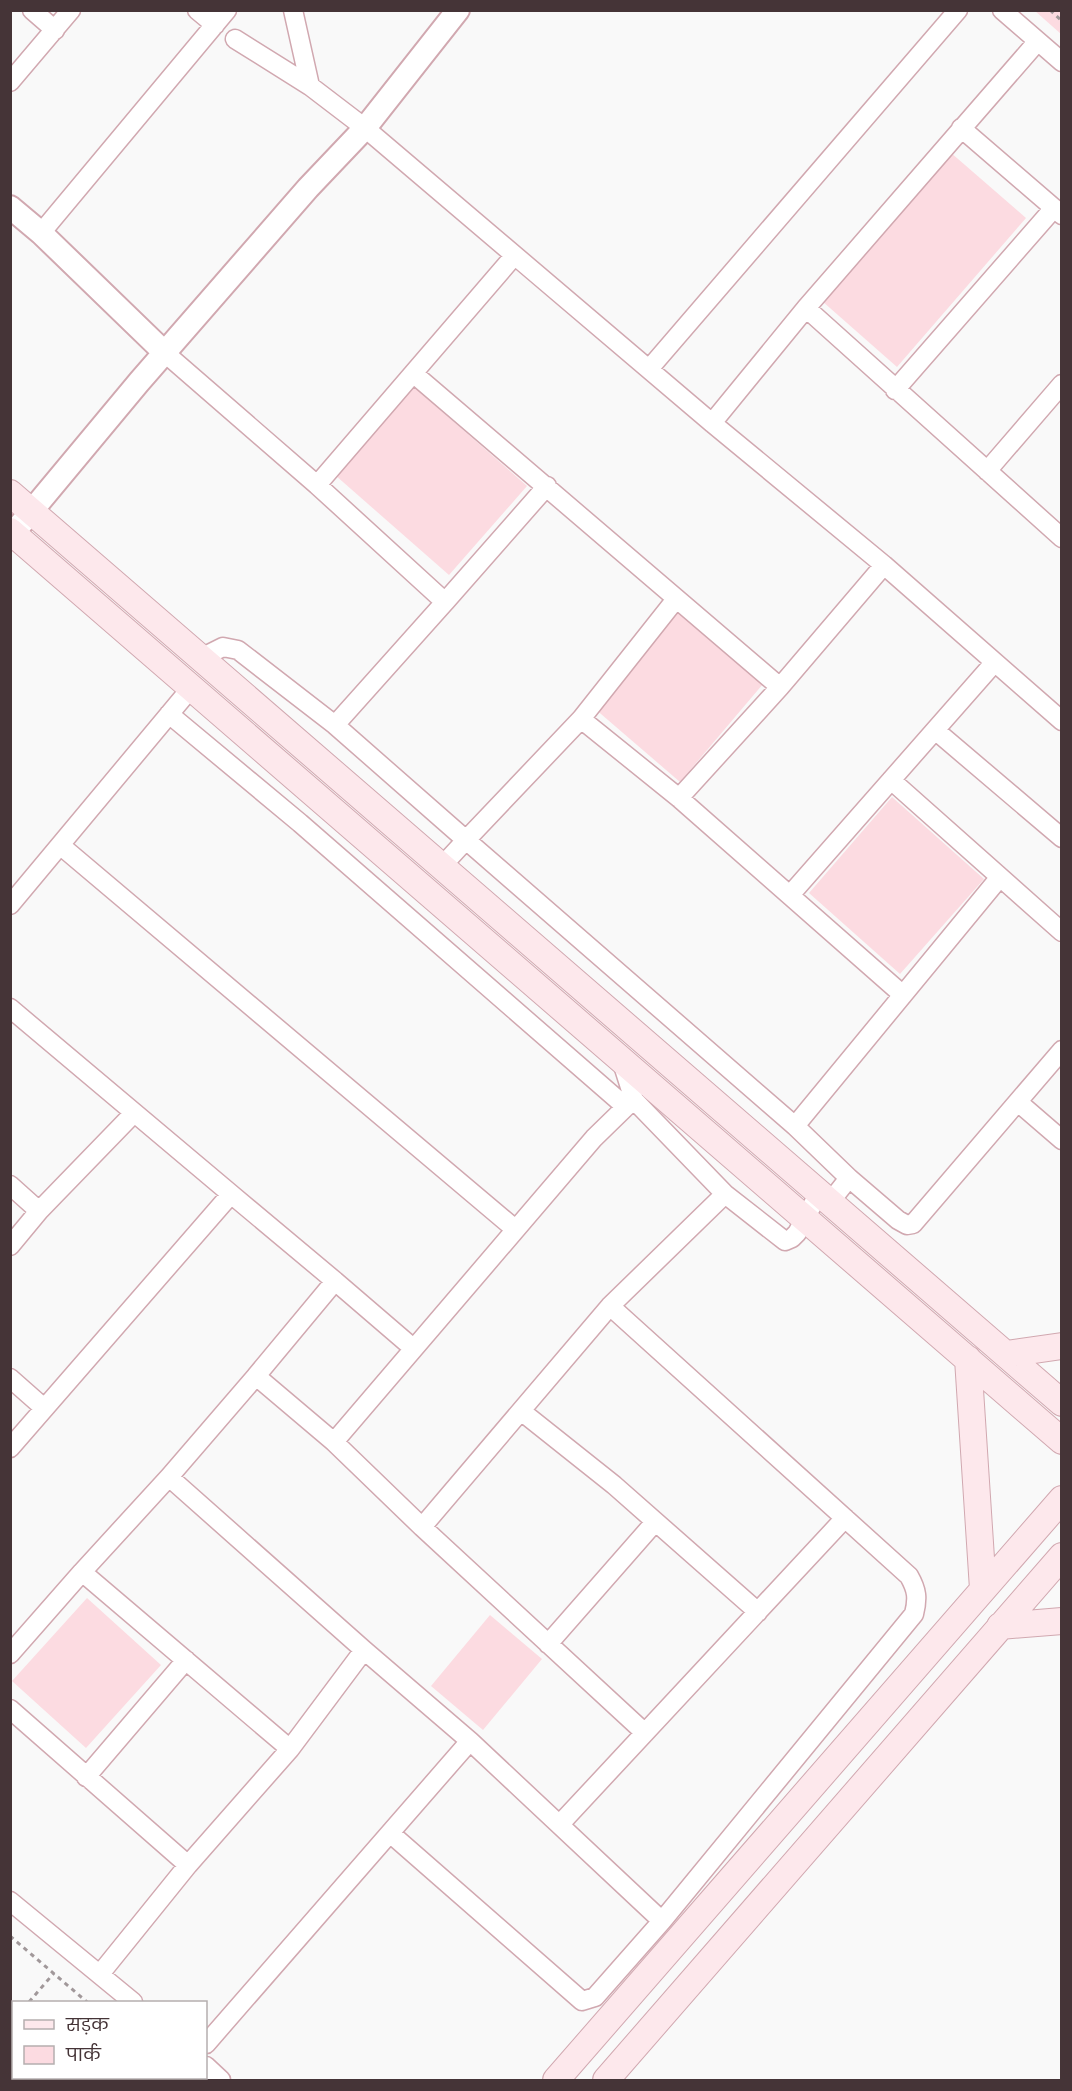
<svg xmlns="http://www.w3.org/2000/svg" width="1072" height="2091" font-family="Poppins,'Noto Sans Devanagari',sans-serif">
<style>
.green{fill:#fcdbe1}
.lines{fill:none;stroke-linecap:round;stroke-linejoin:round}
.minor-casing{stroke:#d1a8b0;stroke-width:21}
.tertiary-casing{stroke:#d1a8b0;stroke-width:26}
.secondary-casing{stroke:#d1a8b0;stroke-width:28}
.path{stroke:#a1989a;stroke-width:3;stroke-dasharray:4.5 4.5;stroke-linecap:butt}
.minor{stroke:#fff;stroke-width:18}
.tertiary{stroke:#fff;stroke-width:22}
.secondary{stroke:#fde8ec;stroke-width:26}
</style>
<rect width="100%" height="100%" fill="#f9f9f9"/>
<!-- green -->
<path class="green" d="M1035 11H1061V34Z
M950 152 1026 218 897 367 822 301Z
M413 386 527 486 449 575 335 475Z
M676 610 763 684 680 782 594 708Z
M892 797 984 879 900 974 809 893Z
M87 1598 161 1665 86 1748 12 1681Z
M490 1615 542 1659 483 1730 431 1686Z"/>
<g class="lines">
<!-- minor casing -->
<g class="minor-casing">
<path id="minor" d="M32 10 55 30
M197 10 215 25
M293 10 310 86
M1002 10 1062 62
M235 39 310 86 365 128 712 423 884 565 1062 721
M10 82 71 10
M961 128 1062 215
M41 233 227 10
M806 308 1062 538
M165 353 317 485 445 602 547 486
M649 369 958 10
M414 374 780 687
M895 390 1054 208
M712 423 806 308 1037 42
M987 471 1062 384
M317 485 514 256
M445 602 335 725 466 840 581 719 676 599
M201 658 223 647 238 650 335 725
M169 714 300 823 626 1107
M581 719 679 798 903 995
M935 730 1062 838
M891 780 1062 932
M679 798 780 687 884 565
M60 845 515 1229
M442 866 466 840 795 1126
M790 895 994 663
M10 905 191 688
M10 1008 231 1194
M622 1062 634 1100 725 1194
M1018 1102 1062 1140
M849 1178 795 1126 1000 877
M10 1185 39 1211 10 1246
M830 1202 849 1178 898 1220 907 1225 913 1224 1062 1050
M39 1211 134 1113
M610 1306 909 1576C917 1590 918 1598 914 1614L662 1921
M256 1376 335 1281 413 1348
M10 1378 44 1408
M521 1411 614 1485 758 1612
M334 1442 594 1138 633 1100
M10 1448 231 1194 335 1281
M169 1477 256 1376 334 1442 422 1527 610 1306 725 1194 785 1241 792 1238 797 1233 819 1193
M422 1527 645 1733
M548 1644 655 1522
M10 1654 82 1572
M10 1709 188 1865
M86 1777 186 1660
M560 1824 845 1518
M390 1833 582 2001 595 1997 662 1921 470 1741
M10 1901 133 2002
M100 1974 188 1865 290 1749
M206 2044 470 1741 364 1650 169 1477 82 1572 290 1749 364 1650
M206 2066 221 2080"/>
</g>
<!-- tertiary casing -->
<g class="tertiary-casing">
<path id="tertiary" d="M10 207 41 233 165 353
M10 537 139 382 308 188 365 128 458 10"/>
</g>
<!-- secondary casing -->
<g class="secondary-casing">
<path id="secondary" d="M10 493 1062 1403
M10 531 1062 1441
M1006 1354 1062 1346
M968 1359 983 1589
M1000 1626 1062 1621
M556 2080 1062 1499
M606 2080 1062 1556"/>
</g>
<!-- path -->
<path class="path" d="M1050 10 1062 21
M10 1936 87 2002
M29 2002 54 1973
M10 2024 14 2020
M10 2046 14 2049
M46 2078 49 2080
M171 2078 174 2080"/>
<!-- minor -->
<use href="#minor" class="minor"/>
<!-- tertiary -->
<use href="#tertiary" class="tertiary"/>
<!-- secondary -->
<use href="#secondary" class="secondary"/>
</g>
<!-- border -->
<rect width="1072" height="2091" fill="none" stroke="#453437" stroke-width="24"/>
<!-- legend -->
<rect x="12" y="2001" width="195" height="78" fill="#ffffff" stroke="#b5aeaf" stroke-width="1.5"/>
<rect x="24" y="2020" width="30" height="9" fill="#fde8ec" stroke="#b5aeaf" stroke-width="1.5"/>
<text x="66" y="2031" font-size="18" fill="#453437">सड़क</text>
<rect x="24" y="2046" width="30" height="18" fill="#fcdbe1" stroke="#b5aeaf" stroke-width="1.5"/>
<text x="66" y="2061" font-size="18" fill="#453437">पार्क</text>
</svg>
